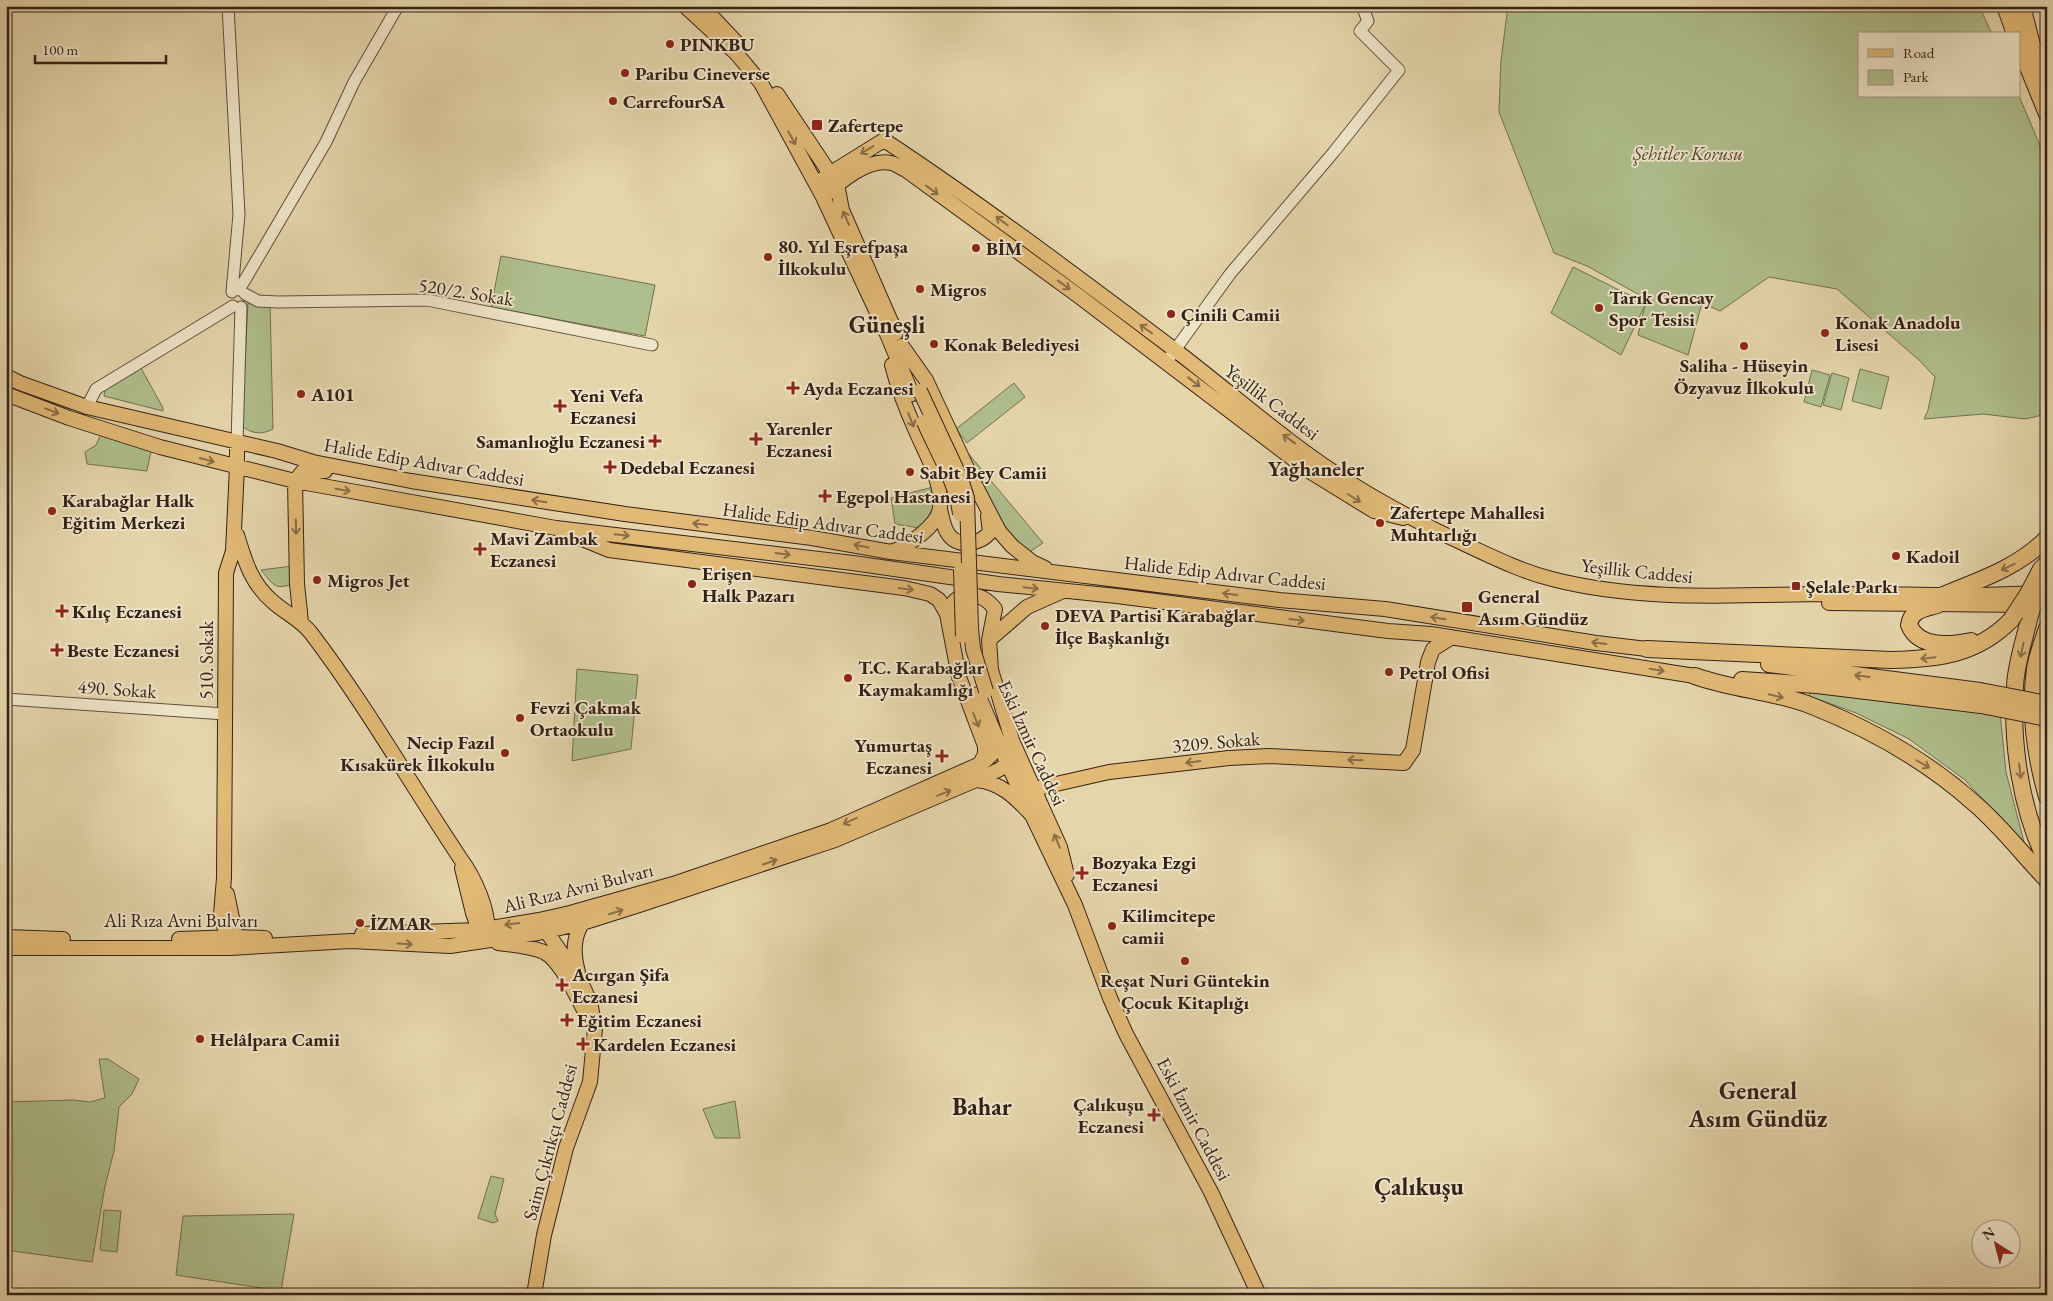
<svg xmlns="http://www.w3.org/2000/svg" width="2053" height="1301" font-family="'EB Garamond',serif">
<style>
.green{fill:#afbe8d;stroke:#717052}
.lines{fill:none;stroke-linecap:round;stroke-linejoin:round}
.minor-casing{stroke:#604e3d;stroke-width:13}
.major-casing{stroke:#332118;stroke-width:16}
.highway-casing{stroke:#332118;stroke-width:18}
.minor{stroke:#eee4c8;stroke-width:11}
.major{stroke:#e2ba76;stroke-width:14}
.highway{stroke:#e2ba76;stroke-width:16}
.major-bridge-casing{stroke:#332118;stroke-width:16;stroke-linecap:butt}
.highway-bridge-casing{stroke:#332118;stroke-width:18;stroke-linecap:butt}
.major-bridge{stroke:#e2ba76;stroke-width:14}
.highway-bridge{stroke:#e2ba76;stroke-width:16}
.oneway{stroke:#8a6e47}
.poi-dot{fill:#8f2418;stroke:#eee4c8;stroke-width:2}
.labels{text-anchor:middle;dominant-baseline:central;stroke-width:4;stroke-linejoin:round;paint-order:stroke}
.poi-label{font-size:19px;font-weight:bold;fill:#332118;stroke:#eee4c8;text-anchor:start}
.park-label{font-size:19px;font-style:italic;fill:#524835;stroke:#eee4c8}
.street-label{font-size:19px;fill:#332118;stroke:#eee4c8}
.quarter-label{font-size:21px;font-weight:bold;fill:#332118;stroke:#eee4c8}
.district-label{font-size:24px;font-weight:bold;fill:#332118;stroke:#eee4c8}
</style>
<rect width="100%" height="100%" fill="#e5d5ab"/>
<filter id="stains"><feTurbulence type="fractalNoise" baseFrequency=".004" numOctaves="4"/><feColorMatrix values="0 0 0 0 .2 0 0 0 0 .09 0 0 0 0 .02 0 0 0 .5 -.17"/></filter>
<radialGradient id="worn" r=".72"><stop offset=".6" stop-color="#630" stop-opacity="0"/><stop offset="1" stop-color="#630" stop-opacity=".3"/></radialGradient>
<!-- green -->
<path class="green" d="M1508 6H1979L1992 34H1859V96H2019L2047 162V414L2025 419 1983 414 1924 419 1928 410 1935 377 1920 361 1837 289 1769 277 1720 311 1702 303 1688 355 1638 335 1645 305 1621 355 1551 313 1573 267 1645 303 1647 299 1587 266 1554 253 1499 112 1501 60Z
M501 256 655 285 645 336 491 307Z
M248 302 270 303 273 429C262 435 252 434 242 426Z
M141 368 163 408V411L104 396 105 389Z
M1860 369 1889 377 1881 409 1852 401Z
M1812 370 1830 375 1821 407 1804 402Z
M1832 373 1849 378 1841 410 1823 405Z
M1014 383 1025 397 967 443 956 429Z
M101 434 151 451 147 471 87 464 85 452 96 445Z
M967 452 1043 543 1028 553 999 520Z
M933 487 936 513 919 528 895 524 891 498Z
M292 566V584C274 591 272 583 261 570Z
M577 669 638 675 631 749 572 761Z
M1812 688 2000 713 2006 772 2025 846 1965 780 1909 739 1856 713 1809 696Z
M99 1059H108L139 1079 132 1094 119 1107 114 1151 105 1186 92 1262 6 1250V1102L74 1100 90 1102 105 1098Z
M735 1101 740 1138H715L703 1109Z
M491 1176 504 1179 495 1214 498 1221 493 1223 478 1218Z
M104 1210 121 1211 117 1252 100 1250Z
M294 1214 281 1291 176 1275 183 1216Z"/>
<g class="lines">
<!-- minor casing -->
<g class="minor-casing">
<path id="minor" d="M228 6 239 214 232 292
M239 290 326 142 354 82 398 6
M245 294 258 301 278 302 427 300 652 345
M1167 361 1230 274 1333 153 1399 70 1360 31 1368 21 1362 6
M87 407 96 389 233 306
M237 442 241 307
M6 699 225 714"/>
</g>
<!-- major casing -->
<g class="major-casing">
<path id="major" d="M685 6 736 53 761 83 823 197 887 334 912 394
M702 6 736 42
M777 94 837 184 842 210 896 333
M816 184 831 173 884 140C984 206 1079 278 1175 350 1234 395 1289 445 1352 484 1390 508 1432 529 1473 548 1499 560 1524 572 1552 579 1641 602 1734 595 1825 594 1899 593 1973 598 2047 592
M823 197C840 182 867 158 891 163 896 164 901 168 906 170L1080 297 1309 471 1374 511 1403 518
M902 346 926 380 972 479 999 531 1012 546 1032 562 1045 568
M6 376 20 383 87 407 277 451 313 462 411 481 625 514 812 538 891 552 1279 600 1385 609 1596 643 1647 649
M6 394 69 418 160 447 295 481 556 528 609 550 904 588 930 594 939 600 947 614 959 677 985 746V754L980 764
M940 509C942 517 943 525 947 532 956 549 980 545 990 532L988 516
M556 528 853 563 998 584 1117 596 1388 631 1431 634 1695 676
M237 535C245 561 251 583 272 601 285 613 300 619 311 633 365 704 410 783 460 858 473 875 492 914 486 936
M891 552C907 547 939 525 940 507 942 479 926 455 916 431 906 409 898 388 892 365
M1829 603 2026 605 2047 603
M947 614C955 589 981 590 995 609L989 640 991 670 1013 743C1014 769 995 771 976 780
M301 622 297 584 295 481 304 470 325 471
M989 640 1027 607 1063 591
M978 694 1008 765 1075 905 1110 998 1126 1034 1211 1192 1259 1295
M1014 745 1060 847 1067 875
M1034 789 1109 772 1229 758 1269 756 1404 763 1413 750 1428 662 1433 649 1452 637
M462 868 473 913 481 936
M227 894 236 937 231 945
M362 934 478 930 539 920 570 913 673 884 831 830 980 764C993 756 997 750 995 734
M6 937 63 939
M179 939 236 937 265 938
M498 943C513 945 530 946 544 952 562 961 578 1001 589 1019
M229 945 221 914 224 878 226 573 233 551 237 467V442
M6 948H230L351 941 450 946 538 933 582 923 639 905 835 840 976 780C1000 782 1015 797 1031 814
M578 972C573 953 573 939 582 923
M534 1295 544 1235 566 1148 590 1082 595 1028 590 1002 580 980 542 925"/>
</g>
<!-- highway casing -->
<g class="highway-casing">
<path id="highway" d="M2005 6 2015 34
M2022 6 2032 45 2047 76
M2019 45 2047 114
M1943 595C1980 580 2019 567 2047 538
M1937 605C1924 609 1911 610 1909 625 1919 649 1950 645 1971 641
M2030 615C2025 638 2016 663 2015 686 2011 742 2021 812 2047 862
M2047 628C2043 641 2037 655 2035 669 2029 712 2035 755 2047 797
M1647 649 1891 660C1938 659 1977 655 2011 620
M1769 664 1980 691
M1695 676C1733 690 1775 691 1812 706 1870 729 1928 762 1974 803 2001 826 2023 855 2047 880
M1742 680 1817 685 1981 705"/>
</g>
<!-- minor -->
<use href="#minor" class="minor"/>
<!-- major -->
<use href="#major" class="major"/>
<!-- highway -->
<use href="#highway" class="highway"/>
<!-- major-bridge casing -->
<g class="major-bridge-casing">
<path id="major-bridge" d="M920 391 961 479 967 498 971 628 973 649 986 691
M924 422C937 452 956 482 960 514
M961 570 963 636"/>
</g>
<!-- highway-bridge casing -->
<g class="highway-bridge-casing">
<path id="highway-bridge" d="M2030 615 2039 588
M2011 620 2028 594 2041 569 2047 563
M1980 691 2047 704
M1981 705 2047 718"/>
</g>
<!-- major-bridge -->
<use href="#major-bridge" class="major-bridge"/>
<!-- highway-bridge -->
<use href="#highway-bridge" class="highway-bridge"/>
</g>
<!-- one-way arrows -->
<defs><path id="oneway-shaft" d="M-6 0H5M1.5-3L5.5 0L1.5 3" fill="none" stroke-width="1.6" stroke-linecap="round" stroke-linejoin="round" transform="scale(1.25)"/></defs>
<g class="oneway">
<use href="#oneway-shaft" transform="translate(792 138) rotate(61)"/>
<use href="#oneway-shaft" transform="translate(867 150) rotate(149)"/>
<use href="#oneway-shaft" transform="translate(932 190) rotate(36)"/>
<use href="#oneway-shaft" transform="translate(846 218) rotate(-114)"/>
<use href="#oneway-shaft" transform="translate(1002 221) rotate(-143)"/>
<use href="#oneway-shaft" transform="translate(1064 285) rotate(36)"/>
<use href="#oneway-shaft" transform="translate(1146 329) rotate(-144)"/>
<use href="#oneway-shaft" transform="translate(1194 382) rotate(38)"/>
<use href="#oneway-shaft" transform="translate(52 411) rotate(21)"/>
<use href="#oneway-shaft" transform="translate(911 420) rotate(68)"/>
<use href="#oneway-shaft" transform="translate(1289 439) rotate(-144)"/>
<use href="#oneway-shaft" transform="translate(207 460) rotate(15)"/>
<use href="#oneway-shaft" transform="translate(343 490) rotate(10)"/>
<use href="#oneway-shaft" transform="translate(1354 498) rotate(32)"/>
<use href="#oneway-shaft" transform="translate(539 501) rotate(-171)"/>
<use href="#oneway-shaft" transform="translate(700 524) rotate(-173)"/>
<use href="#oneway-shaft" transform="translate(296 527) rotate(89)"/>
<use href="#oneway-shaft" transform="translate(622 535) rotate(6)"/>
<use href="#oneway-shaft" transform="translate(861 546) rotate(-169)"/>
<use href="#oneway-shaft" transform="translate(783 554) rotate(7)"/>
<use href="#oneway-shaft" transform="translate(2008 567) rotate(153)"/>
<use href="#oneway-shaft" transform="translate(1031 588) rotate(6)"/>
<use href="#oneway-shaft" transform="translate(906 589) rotate(8)"/>
<use href="#oneway-shaft" transform="translate(1230 594) rotate(-173)"/>
<use href="#oneway-shaft" transform="translate(1438 618) rotate(-171)"/>
<use href="#oneway-shaft" transform="translate(1297 620) rotate(7)"/>
<use href="#oneway-shaft" transform="translate(1599 643) rotate(-173)"/>
<use href="#oneway-shaft" transform="translate(2022 650) rotate(102)"/>
<use href="#oneway-shaft" transform="translate(1928 658) rotate(174)"/>
<use href="#oneway-shaft" transform="translate(1657 670) rotate(9)"/>
<use href="#oneway-shaft" transform="translate(1862 676) rotate(-173)"/>
<use href="#oneway-shaft" transform="translate(1776 696) rotate(14)"/>
<use href="#oneway-shaft" transform="translate(976 720) rotate(68)"/>
<use href="#oneway-shaft" transform="translate(1355 760) rotate(-178)"/>
<use href="#oneway-shaft" transform="translate(1193 762) rotate(173)"/>
<use href="#oneway-shaft" transform="translate(1923 764) rotate(30)"/>
<use href="#oneway-shaft" transform="translate(2020 771) rotate(83)"/>
<use href="#oneway-shaft" transform="translate(944 793) rotate(-22)"/>
<use href="#oneway-shaft" transform="translate(850 821) rotate(156)"/>
<use href="#oneway-shaft" transform="translate(1057 841) rotate(-113)"/>
<use href="#oneway-shaft" transform="translate(770 862) rotate(-19)"/>
<use href="#oneway-shaft" transform="translate(616 912) rotate(-17)"/>
<use href="#oneway-shaft" transform="translate(512 924) rotate(172)"/>
<use href="#oneway-shaft" transform="translate(405 944) rotate(3)"/>
</g>
<!-- markers -->
<g class="poi-dot">
<circle cx="670" cy="44" r="5"/>
<circle cx="625" cy="73" r="5"/>
<circle cx="613" cy="101" r="5"/>
<rect x="811" y="119" width="12" height="12" rx="2.5"/>
<circle cx="976" cy="248" r="5"/>
<circle cx="768" cy="257" r="5"/>
<circle cx="920" cy="289" r="5"/>
<circle cx="1599" cy="308" r="5"/>
<circle cx="1171" cy="314" r="5"/>
<circle cx="1825" cy="333" r="5"/>
<circle cx="934" cy="344" r="5"/>
<circle cx="1744" cy="346" r="5"/>
<path d="M790.5 380.5h5v5h5v5h-5v5h-5v-5h-5v-5h5z"/>
<circle cx="301" cy="394" r="5"/>
<path d="M557.5 398.5h5v5h5v5h-5v5h-5v-5h-5v-5h5z"/>
<path d="M753.5 431.5h5v5h5v5h-5v5h-5v-5h-5v-5h5z"/>
<path d="M652.5 433.5h5v5h5v5h-5v5h-5v-5h-5v-5h5z"/>
<path d="M607.5 459.5h5v5h5v5h-5v5h-5v-5h-5v-5h5z"/>
<circle cx="910" cy="472" r="5"/>
<path d="M822.5 488.5h5v5h5v5h-5v5h-5v-5h-5v-5h5z"/>
<circle cx="52" cy="511" r="5"/>
<circle cx="1380" cy="523" r="5"/>
<path d="M477.5 541.5h5v5h5v5h-5v5h-5v-5h-5v-5h5z"/>
<circle cx="1896" cy="556" r="5"/>
<circle cx="317" cy="580" r="5"/>
<circle cx="692" cy="584" r="5"/>
<rect x="1791" y="581" width="10" height="10" rx="2.5"/>
<rect x="1461" y="601" width="12" height="12" rx="2.5"/>
<path d="M59.5 603.5h5v5h5v5h-5v5h-5v-5h-5v-5h5z"/>
<circle cx="1045" cy="626" r="5"/>
<path d="M54.5 642.5h5v5h5v5h-5v5h-5v-5h-5v-5h5z"/>
<circle cx="1389" cy="672" r="5"/>
<circle cx="848" cy="678" r="5"/>
<circle cx="520" cy="718" r="5"/>
<circle cx="505" cy="753" r="5"/>
<path d="M939.5 748.5h5v5h5v5h-5v5h-5v-5h-5v-5h5z"/>
<path d="M1079.5 865.5h5v5h5v5h-5v5h-5v-5h-5v-5h5z"/>
<circle cx="360" cy="923" r="5"/>
<circle cx="1112" cy="926" r="5"/>
<circle cx="1185" cy="961" r="5"/>
<path d="M559.5 977.5h5v5h5v5h-5v5h-5v-5h-5v-5h5z"/>
<path d="M564.5 1012.5h5v5h5v5h-5v5h-5v-5h-5v-5h5z"/>
<circle cx="200" cy="1039" r="5"/>
<path d="M580.5 1036.5h5v5h5v5h-5v5h-5v-5h-5v-5h5z"/>
<path d="M1151.5 1107.5h5v5h5v5h-5v5h-5v-5h-5v-5h5z"/>
</g>
<g class="labels">
<!-- poi labels -->
<g class="poi-label">
<text x="680" y="44">PINKBU</text>
<text x="635" y="73">Paribu Cineverse</text>
<text x="623" y="101">CarrefourSA</text>
<text x="828" y="125">Zafertepe</text>
<text x="778" y="246">80. Yıl Eşrefpaşa<tspan x="778" dy="22">İlkokulu</tspan></text>
<text x="986" y="248">BİM</text>
<text x="930" y="289">Migros</text>
<text x="1609" y="297">Tarık Gencay<tspan x="1609" dy="22">Spor Tesisi</tspan></text>
<text x="1181" y="314">Çinili Camii</text>
<text x="1835" y="322">Konak Anadolu<tspan x="1835" dy="22">Lisesi</tspan></text>
<text x="944" y="344">Konak Belediyesi</text>
<text x="1744" y="365" text-anchor="middle">Saliha - Hüseyin<tspan x="1744" dy="22">Özyavuz İlkokulu</tspan></text>
<text x="803" y="388">Ayda Eczanesi</text>
<text x="311" y="394">A101</text>
<text x="570" y="395">Yeni Vefa<tspan x="570" dy="22">Eczanesi</tspan></text>
<text x="766" y="428">Yarenler<tspan x="766" dy="22">Eczanesi</tspan></text>
<text x="645" y="441" text-anchor="end">Samanlıoğlu Eczanesi</text>
<text x="620" y="467">Dedebal Eczanesi</text>
<text x="920" y="472">Sabit Bey Camii</text>
<text x="836" y="496">Egepol Hastanesi</text>
<text x="62" y="500">Karabağlar Halk<tspan x="62" dy="22">Eğitim Merkezi</tspan></text>
<text x="1390" y="512">Zafertepe Mahallesi<tspan x="1390" dy="22">Muhtarlığı</tspan></text>
<text x="490" y="538">Mavi Zambak<tspan x="490" dy="22">Eczanesi</tspan></text>
<text x="1906" y="556">Kadoil</text>
<text x="702" y="573">Erişen<tspan x="702" dy="22">Halk Pazarı</tspan></text>
<text x="327" y="580">Migros Jet</text>
<text x="1806" y="586">Şelale Parkı</text>
<text x="1478" y="596">General<tspan x="1478" dy="22">Asım Gündüz</tspan></text>
<text x="72" y="611">Kılıç Eczanesi</text>
<text x="1055" y="615">DEVA Partisi Karabağlar<tspan x="1055" dy="22">İlçe Başkanlığı</tspan></text>
<text x="67" y="650">Beste Eczanesi</text>
<text x="858" y="667">T.C. Karabağlar<tspan x="858" dy="22">Kaymakamlığı</tspan></text>
<text x="1399" y="672">Petrol Ofisi</text>
<text x="530" y="707">Fevzi Çakmak<tspan x="530" dy="22">Ortaokulu</tspan></text>
<text x="495" y="742" text-anchor="end">Necip Fazıl<tspan x="495" dy="22">Kısakürek İlkokulu</tspan></text>
<text x="932" y="745" text-anchor="end">Yumurtaş<tspan x="932" dy="22">Eczanesi</tspan></text>
<text x="1092" y="862">Bozyaka Ezgi<tspan x="1092" dy="22">Eczanesi</tspan></text>
<text x="1122" y="915">Kilimcitepe<tspan x="1122" dy="22">camii</tspan></text>
<text x="370" y="923">İZMAR</text>
<text x="572" y="974">Acırgan Şifa<tspan x="572" dy="22">Eczanesi</tspan></text>
<text x="1185" y="980" text-anchor="middle">Reşat Nuri Güntekin<tspan x="1185" dy="22">Çocuk Kitaplığı</tspan></text>
<text x="577" y="1020">Eğitim Eczanesi</text>
<text x="210" y="1039">Helâlpara Camii</text>
<text x="593" y="1044">Kardelen Eczanesi</text>
<text x="1144" y="1104" text-anchor="end">Çalıkuşu<tspan x="1144" dy="22">Eczanesi</tspan></text>
</g>
<!-- park labels -->
<g class="park-label">
<text x="1688" y="153">Şehitler Korusu</text>
</g>
<!-- street labels -->
<g class="street-label">
<text transform="translate(466 292) rotate(9)">520/2. Sokak</text>
<text transform="translate(1272 402) rotate(37)">Yeşillik Caddesi</text>
<text transform="translate(424 462) rotate(10)">Halide Edip Adıvar Caddesi</text>
<text transform="translate(823 523) rotate(8)">Halide Edip Adıvar Caddesi</text>
<text transform="translate(1637 571) rotate(6)">Yeşillik Caddesi</text>
<text transform="translate(1225 573) rotate(6)">Halide Edip Adıvar Caddesi</text>
<text transform="translate(206 660) rotate(-90)">510. Sokak</text>
<text transform="translate(117 689) rotate(4)">490. Sokak</text>
<text transform="translate(1216 742) rotate(-5)">3209. Sokak</text>
<text transform="translate(1032 743) rotate(65)">Eski İzmir Caddesi</text>
<text transform="translate(578 888) rotate(-14)">Ali Rıza Avni Bulvarı</text>
<text x="181" y="920">Ali Rıza Avni Bulvarı</text>
<text transform="translate(1194 1119) rotate(62)">Eski İzmir Caddesi</text>
<text transform="translate(550 1142) rotate(-75)">Saim Çıkrıkçı Caddesi</text>
</g>
<!-- quarter labels -->
<g class="quarter-label">
<text x="1316" y="468">Yağhaneler</text>
</g>
<!-- district labels -->
<g class="district-label">
<text x="887" y="324">Güneşli</text>
<text x="1758" y="1090">General<tspan x="1758" dy="28">Asım Gündüz</tspan></text>
<text x="982" y="1106">Bahar</text>
<text x="1419" y="1186">Çalıkuşu</text>
</g>
</g>
<!-- margin -->
<rect width="2053" height="1301" fill="none" stroke="#e5d5ab" stroke-width="25"/>
<rect x="8" y="8" width="2038" height="1286" fill="none" stroke="#332118" stroke-width="2.5"/>
<rect x="12" y="12" width="2028" height="1276" fill="none" stroke="#332118"/>
<!-- legend -->
<rect x="1858" y="32" width="162" height="65" fill="#eee4c8" stroke="#a39682"/>
<rect x="1868" y="49" width="25" height="8" fill="#e2ba76" stroke="#a39682"/>
<text x="1903" y="58" font-size="15" fill="#332118">Road</text>
<rect x="1868" y="70" width="25" height="15" fill="#afbe8d" stroke="#a39682"/>
<text x="1903" y="82" font-size="15" fill="#332118">Park</text>
<!-- north arrow -->
<g transform="translate(1996 1244) rotate(324)"><circle r="24" fill="#eee4c8" stroke="#a39682"/>
<path d="M0-4L9 19L0 12L-9 19Z" fill="#8f2418"/>
<text y="-8" font-size="14" font-weight="bold" text-anchor="middle" fill="#332118">N</text>
</g>
<!-- scale -->
<path d="M35 55v8h131v-8" fill="none" stroke="#332118" stroke-width="2.5"/>
<text x="42" y="55" font-size="15" fill="#332118" stroke="#eee4c8" stroke-width="4" paint-order="stroke">100 m</text>
<rect width="100%" height="100%" filter="url(#stains)"/>
<rect width="100%" height="100%" fill="url(#worn)"/>
</svg>
